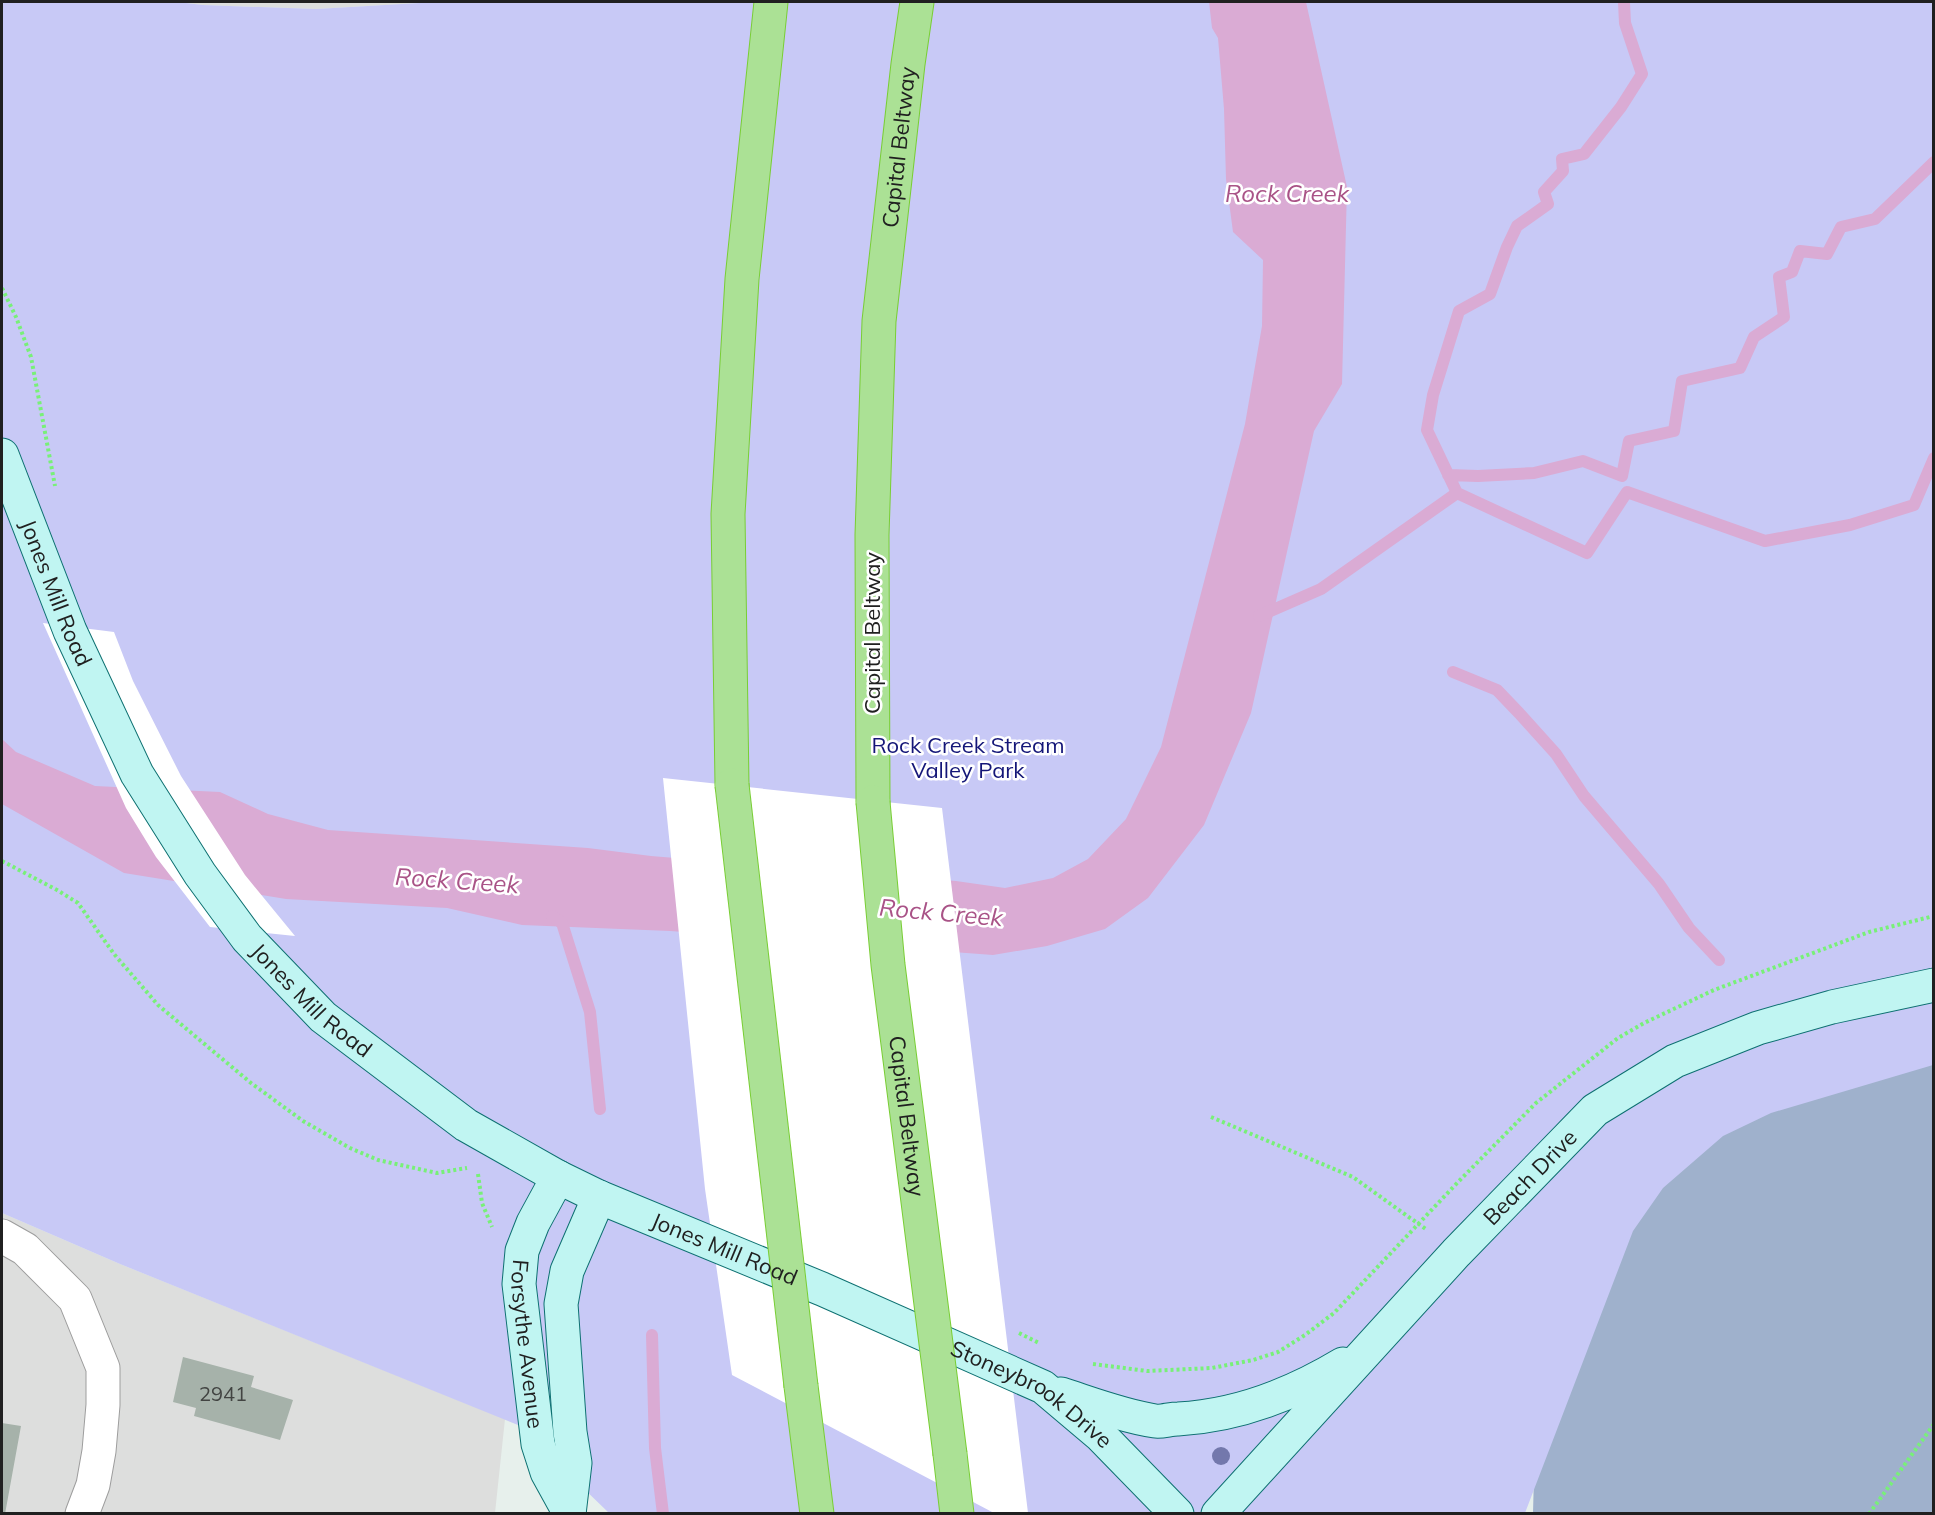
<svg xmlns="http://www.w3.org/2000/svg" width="1935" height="1515" font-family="Mulish,sans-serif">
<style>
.residential{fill:#dddedd}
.forest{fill:#9fb1cc}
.park{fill:#c8c9f6}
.water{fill:#daabd4}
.pier{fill:#fff}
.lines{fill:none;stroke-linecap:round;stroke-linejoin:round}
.stream{stroke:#daabd4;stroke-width:12}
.building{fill:#a6b2aa}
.street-casing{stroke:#9d9d9d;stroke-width:35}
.secondary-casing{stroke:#0d7071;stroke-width:35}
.highway-casing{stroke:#79ce34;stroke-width:35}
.path{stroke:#78f078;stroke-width:4;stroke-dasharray:3 3;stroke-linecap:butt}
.street{stroke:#fff;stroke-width:33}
.secondary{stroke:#c0f5f2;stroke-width:33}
.highway{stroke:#abe195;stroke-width:33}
.highway-bridge-casing{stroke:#79ce34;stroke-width:35;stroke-linecap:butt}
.highway-bridge{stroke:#abe195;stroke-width:33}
.tree{fill:#7378ac}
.labels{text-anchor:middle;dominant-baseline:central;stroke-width:5;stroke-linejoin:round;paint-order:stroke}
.number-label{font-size:20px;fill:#424442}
.street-label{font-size:22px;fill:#202020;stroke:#fff}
.park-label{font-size:22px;fill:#141678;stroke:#fff}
.water-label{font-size:24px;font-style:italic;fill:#a95387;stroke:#fff}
</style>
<rect width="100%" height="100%" fill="#e7f0ec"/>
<!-- residential -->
<path class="residential" d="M178 2H436L316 9 203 5Z
M2 1213 120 1264 505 1419 495 1513H2Z"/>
<!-- forest -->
<path class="forest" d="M1933 1051V1513H1533L1534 1475 1508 1287 1743 1101Z"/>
<!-- park -->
<path class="park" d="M2 2H178L203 5 316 9 436 2H1933V1065L1771 1113 1723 1136 1663 1188 1633 1231 1525 1513H609L518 1425 120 1264 2 1213Z"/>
<!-- water -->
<path class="water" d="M1209 2H1306L1347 187 1342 384 1314 431 1251 713 1204 825 1148 898 1105 929 1047 946 993 955 670 931 522 925 447 908 286 899 124 873 2 804V739L16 752 95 786 220 792 268 814 328 830 588 848 651 856 956 881 1005 888 1053 878 1088 859 1126 819 1161 747 1245 424 1262 326 1263 260 1233 232 1226 179 1224 109 1218 38 1212 28Z"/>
<!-- pier -->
<path class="pier" d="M43 623 114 632 133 681 181 776 245 875 295 936 210 927 156 857 126 808Z
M663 778 942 808 1028 1513H994L732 1375 705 1189Z"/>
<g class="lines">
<!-- stream -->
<path class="stream" d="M1448 475 1478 476 1534 473 1583 461 1622 476 1629 441 1674 431 1682 381 1740 368 1754 337 1784 317 1779 277 1792 272 1800 251 1827 254 1841 227 1875 219 1934 162
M1457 493 1427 430 1433 395 1459 311 1490 294 1507 247 1517 226 1548 204 1544 192 1563 171 1562 159 1584 154 1621 107 1642 74 1625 23 1624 2
M1259 616 1321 589 1457 493 1587 553 1627 492 1765 541 1850 525 1914 505 1934 458
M1453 672 1497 690 1519 713 1556 754 1584 796 1659 884 1689 928 1719 960
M552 916 562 923 590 1012 600 1109
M652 1335 655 1448 663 1514"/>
</g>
<!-- building -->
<path class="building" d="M183 1357 254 1376 251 1387 293 1400 280 1440 194 1416 196 1408 173 1402Z
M2 1423 21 1426 5 1514H2Z"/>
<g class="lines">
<!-- street casing -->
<g class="street-casing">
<path id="street" d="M2 1236 25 1249 75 1299 103 1368V1405L99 1451 93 1485 82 1514"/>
</g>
<!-- secondary casing -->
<g class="secondary-casing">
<g id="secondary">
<path id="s1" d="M2 455 70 631 137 774 200 874 247 938 323 1017 466 1125 558 1177 599 1197 822 1289 1043 1387 1101 1436 1177 1514"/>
<path id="s2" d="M558 1177 533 1223 522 1251 519 1284 538 1444 547 1472 569 1512"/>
<path d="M1061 1394C1092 1404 1123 1416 1155 1421 1162 1422 1170 1419 1178 1419 1236 1416 1293 1394 1343 1364"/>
<path d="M569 1514 575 1463 570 1432 561 1304 567 1271 599 1197"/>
<path id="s3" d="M1218 1514 1456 1253 1595 1110 1675 1061 1758 1028 1832 1007 1934 985"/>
</g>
</g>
<!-- highway casing -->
<g class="highway-casing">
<g id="highway">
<path d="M732 785 728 514 742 279 771 2"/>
<path id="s4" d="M873 802 872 535 879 321 908 64 917 2"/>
<path d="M801 1386 817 1514"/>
<path d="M950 1454 957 1514"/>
</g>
</g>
<!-- path -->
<path class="path" d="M2 288 16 317 31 357 55 486
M2 861 57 890 78 903 114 954 158 1005 251 1083 303 1121 350 1148 378 1160 437 1173 467 1168
M1211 1117 1353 1177 1427 1230
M478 1174 482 1203 492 1227
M1019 1333 1039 1343
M1093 1364 1147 1371 1212 1368 1253 1360 1278 1352 1305 1335 1334 1313 1459 1181 1536 1103 1618 1038 1644 1023 1714 990 1869 932 1934 916
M1869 1514 1934 1424"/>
<!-- street -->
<use href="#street" class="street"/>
<!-- secondary -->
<use href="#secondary" class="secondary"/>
<!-- highway -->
<use href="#highway" class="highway"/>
<!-- highway-bridge casing -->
<g class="highway-bridge-casing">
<g id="highway-bridge">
<path d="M732 785 801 1386"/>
<path id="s5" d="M873 802 888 965 950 1454"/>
</g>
</g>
<!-- highway-bridge -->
<use href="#highway-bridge" class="highway-bridge"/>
</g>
<!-- trees -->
<circle class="tree" cx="1221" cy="1456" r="9"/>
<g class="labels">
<!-- number labels -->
<g class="number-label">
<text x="223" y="1393">2941</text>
</g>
<!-- street labels -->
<g class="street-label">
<text stroke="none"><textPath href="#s4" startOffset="656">Capital Beltway</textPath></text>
<text stroke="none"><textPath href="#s1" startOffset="148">Jones Mill Road</textPath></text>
<text transform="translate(872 633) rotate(-90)">Capital Beltway</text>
<text stroke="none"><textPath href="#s1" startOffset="634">Jones Mill Road</textPath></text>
<text stroke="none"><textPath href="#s5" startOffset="316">Capital Beltway</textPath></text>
<text stroke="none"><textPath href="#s3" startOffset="459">Beach Drive</textPath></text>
<text stroke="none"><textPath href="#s1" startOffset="1120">Jones Mill Road</textPath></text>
<text stroke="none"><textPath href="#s2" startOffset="176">Forsythe Avenue</textPath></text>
<text stroke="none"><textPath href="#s1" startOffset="1461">Stoneybrook Drive</textPath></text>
</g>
<!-- park labels -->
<g class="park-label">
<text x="968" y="745">Rock Creek Stream<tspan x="968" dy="25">Valley Park</tspan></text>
</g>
<!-- water labels -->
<g class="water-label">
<text x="1287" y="193">Rock Creek</text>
<text transform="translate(457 880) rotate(4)">Rock Creek</text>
<text transform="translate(941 912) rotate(5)">Rock Creek</text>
</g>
</g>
<!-- border -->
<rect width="1935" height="1515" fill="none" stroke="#202020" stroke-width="6"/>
</svg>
